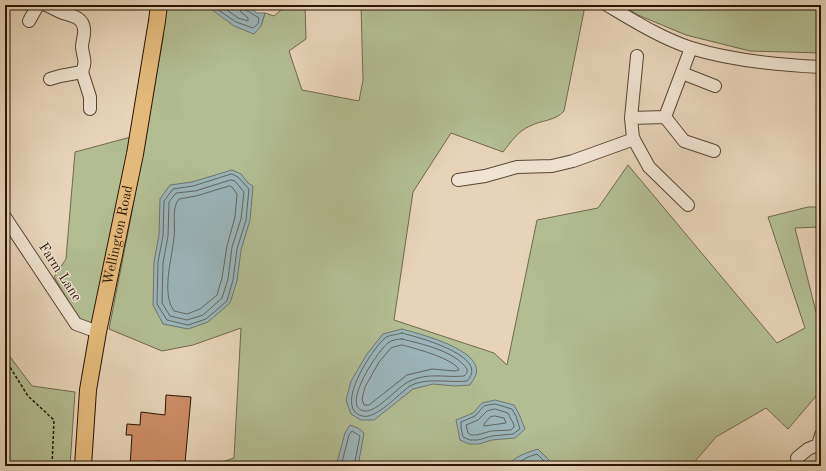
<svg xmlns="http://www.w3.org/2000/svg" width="826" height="471" font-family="'Old Standard TT',serif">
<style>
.green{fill:#b2bd92;stroke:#6e694a}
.water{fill:#9bb5ba;stroke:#6d7570}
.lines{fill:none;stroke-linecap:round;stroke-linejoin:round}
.shore{stroke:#62655e;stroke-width:1}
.building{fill:#cd8e68;stroke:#291502}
.minor-casing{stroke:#584530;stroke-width:14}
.major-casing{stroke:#291502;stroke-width:18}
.path{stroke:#291502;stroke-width:1.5;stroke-dasharray:3 2;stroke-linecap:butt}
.minor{stroke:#efe3d1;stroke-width:12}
.major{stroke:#e4ba7c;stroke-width:16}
.labels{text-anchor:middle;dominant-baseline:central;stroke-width:3;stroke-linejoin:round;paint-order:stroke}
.street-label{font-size:14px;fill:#291502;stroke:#efe3d1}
</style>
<rect width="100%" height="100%" fill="#e7d4b8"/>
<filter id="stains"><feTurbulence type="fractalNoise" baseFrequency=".005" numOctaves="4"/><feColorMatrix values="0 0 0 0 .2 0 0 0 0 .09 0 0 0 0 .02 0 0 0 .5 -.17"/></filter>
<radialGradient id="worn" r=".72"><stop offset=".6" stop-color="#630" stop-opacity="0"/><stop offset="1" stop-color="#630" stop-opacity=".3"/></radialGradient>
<!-- green -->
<path class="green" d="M165 5H202L211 9 261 26 265 13 274 16 287 5H305L306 39 289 51 302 90 359 101 363 80 361 5H582L585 6 564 111C556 121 541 120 530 126 518 131 511 142 503 152L451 133 413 192 394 320 494 353 507 365 537 220 598 208 628 165 777 343 805 328 768 217 808 207H821V227L795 228 821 332V388L817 395 788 429 766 408 716 437 691 466H210L234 458 241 328 193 345 162 351 109 329 131 217 163 38Z
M622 5H821V53L750 51 686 35 638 15Z
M131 137 95 326 80 320 54 277 66 259 75 152Z
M5 350 32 386 75 392 70 466H5Z"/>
<!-- water -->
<path class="water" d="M202 5H246L257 13H265L261 26 254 34 234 26 211 9Z
M232 170 241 174 248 183 253 186 250 220 241 250 237 281 230 303 208 322 188 329 163 324 153 305 154 262 159 235 160 199 170 185 192 182Z
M402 329C420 334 471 347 476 367 478 374 474 379 470 385L455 386 433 384 413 389 374 420H361L351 414 346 400 351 381 367 354 383 334Z
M495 400 514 405 519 414 525 429 515 438 492 440 479 444H469L460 440 456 420 473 413 482 403Z
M350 425 358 428 364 433 358 466H336L345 433Z
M538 449 550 461 551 466H508C512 457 529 452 538 449Z"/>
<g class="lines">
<!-- shore -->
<path class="shore" d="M211 5 236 22 253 28 258 24 259 18 246 10 244 5
M220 5 238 18 248 21V18L241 12 239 5
M232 174 238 177 249 189 246 220 237 249 233 280 227 301 206 319 188 325 167 320 157 304 158 262 163 236 164 201 173 189 193 186Z
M231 180 235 181 244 192 241 219 232 247 228 279 222 298 203 315 187 320 170 316 162 303 163 263 168 236 169 202 176 193 195 191Z
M230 186 232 187 237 194 235 217 227 246 222 278 217 295 200 309 187 314 174 311C161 294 172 258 174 238 176 226 171 208 179 199L196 196Z
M402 333C417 337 491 356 467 381 450 383 425 377 410 386 398 394 376 420 362 416 333 408 372 349 385 338 388 335 397 335 402 333Z
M402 339C422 344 455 351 467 369V373L464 376C445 378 429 372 410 381 398 386 378 412 365 411 339 409 378 350 388 343 391 340 398 339 402 339Z
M402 345C414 348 455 359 459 370L455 371 432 369 407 375 369 405H364L362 399 365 387 379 362 391 348Z
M495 404 512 409 516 416 520 429 513 434 492 436 478 440H470L463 437 461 428V422L475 416 484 406Z
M495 409 508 413 514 425V427L511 430 491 431 477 435H471L468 433 466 425 478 420 487 411Z
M495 416 504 418 506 423 484 426V424L490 417Z
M341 466 349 435 352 431 360 436 354 466
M512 466 528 457 537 454 546 463 547 466"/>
</g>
<!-- building -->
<path class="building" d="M166 395 191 397 185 463 156 461 155 466H130L132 435H126L127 424 140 425 141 412 165 415Z"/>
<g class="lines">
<!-- minor casing -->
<g class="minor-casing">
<path id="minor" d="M46 5C52 7 57 11 63 13 72 16 83 17 84 29 85 35 82 41 82 47 83 59 87 59 82 72
M607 5C634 21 661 38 691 48 733 61 778 65 821 67
M29 21 38 5
M637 56 631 118 665 117 691 48
M82 72 90 97V109
M682 73 715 86
M50 79 60 76 82 72
M665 117 684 141 714 151
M631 118 633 138 649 167 688 205
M458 180 485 176 517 167 552 166 573 161 634 139
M5 217 76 324 98 332
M797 458 808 449 818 445 821 435"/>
</g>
<!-- major casing -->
<g class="major-casing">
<g id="major">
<path id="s1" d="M83 466 88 390 98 332 135 154 157 21 159 5"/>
</g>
</g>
<!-- path -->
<path class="path" d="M5 359 28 396 54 420 52 466"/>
<!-- minor -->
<use href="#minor" class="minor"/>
<!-- major -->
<use href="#major" class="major"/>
</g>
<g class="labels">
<!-- street labels -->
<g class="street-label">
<text stroke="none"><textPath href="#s1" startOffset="234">Wellington Road</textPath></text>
<text transform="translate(60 272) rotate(57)">Farm Lane</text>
</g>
</g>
<!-- margin -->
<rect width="826" height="471" fill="none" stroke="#e7d4b8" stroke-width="20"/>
<rect x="6" y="6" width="814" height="459" fill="none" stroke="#291502" stroke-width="2"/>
<rect x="10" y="10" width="806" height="451" fill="none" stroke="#291502"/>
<rect width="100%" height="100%" filter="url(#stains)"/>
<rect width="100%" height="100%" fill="url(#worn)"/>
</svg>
